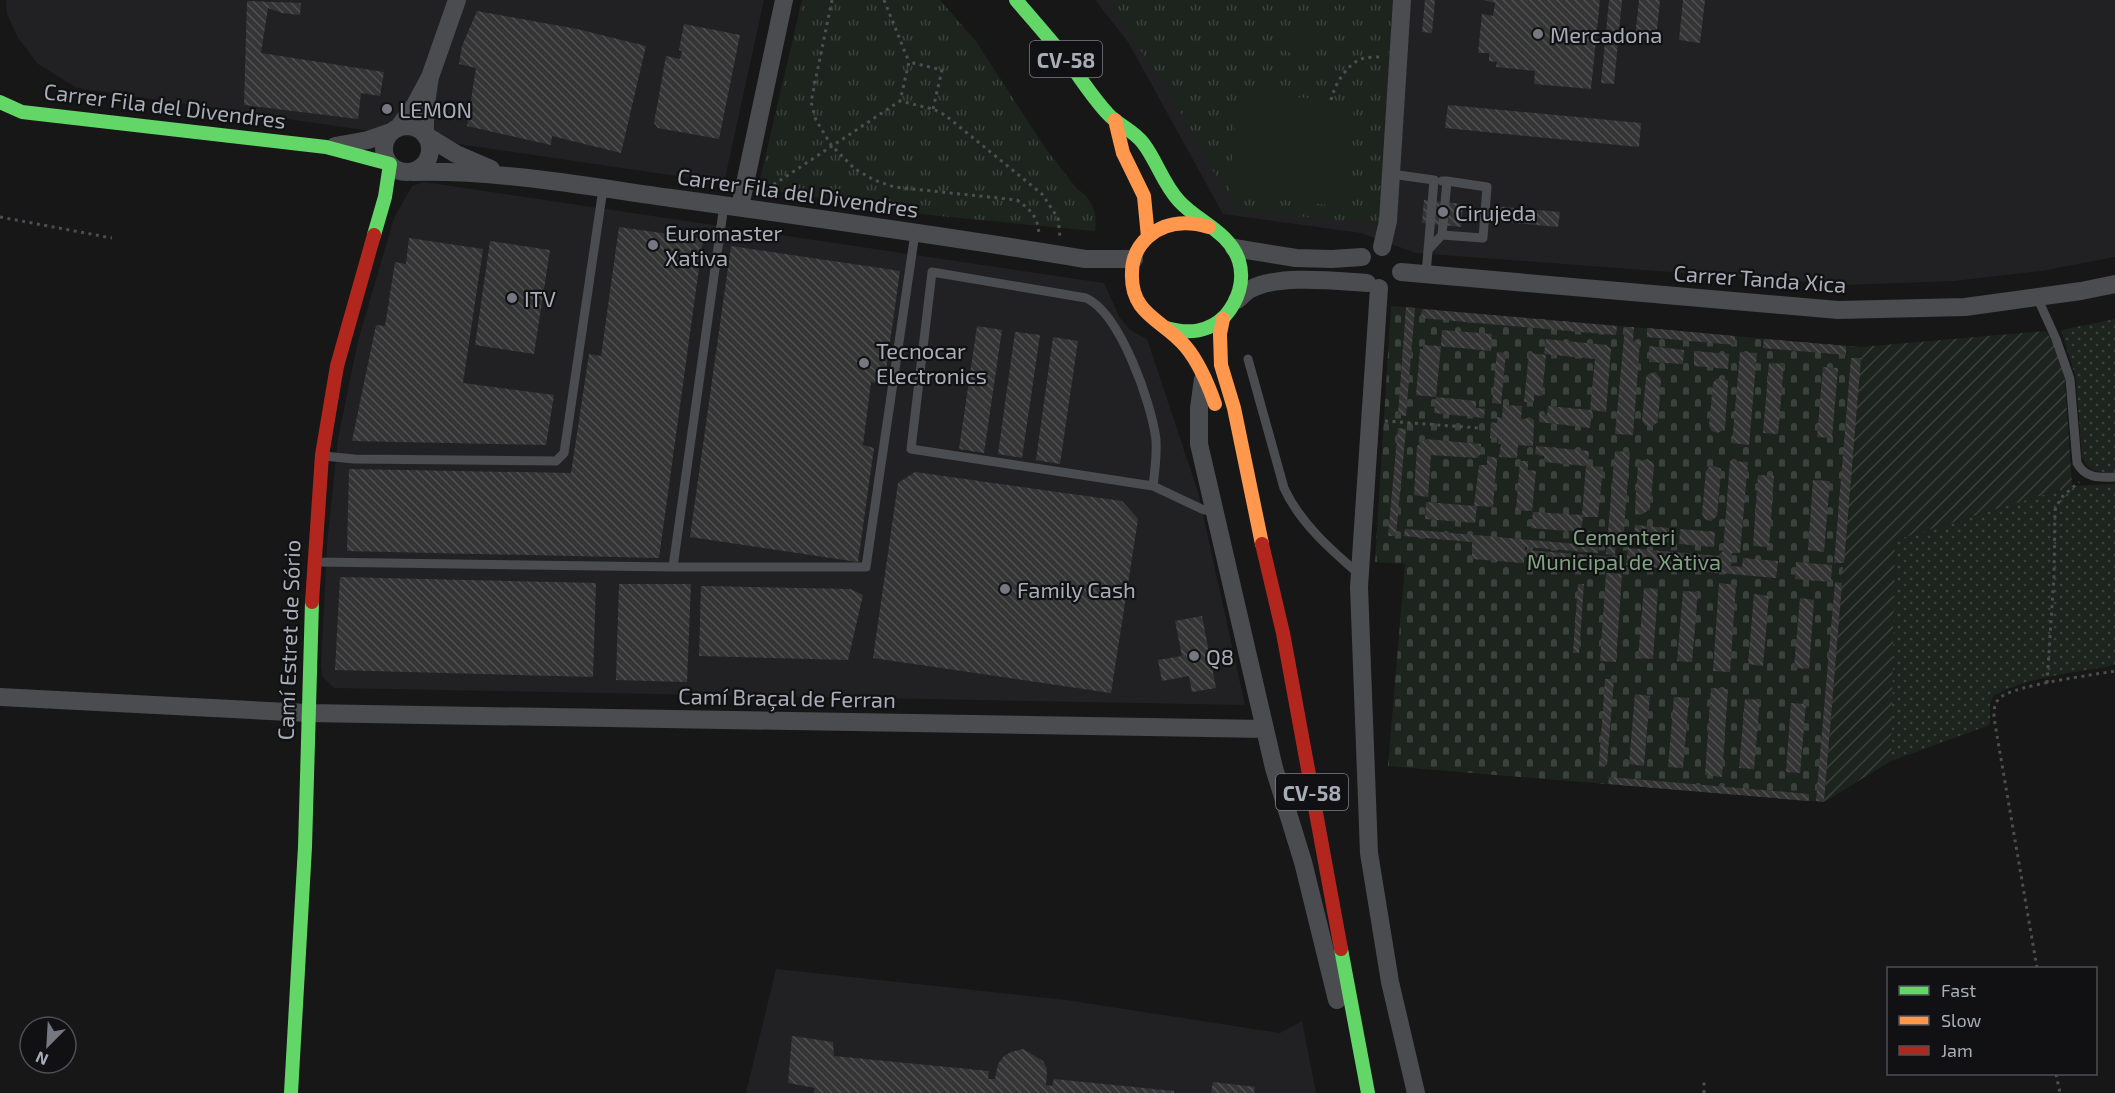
<svg xmlns="http://www.w3.org/2000/svg" width="2115" height="1093" font-family="'Exo 2',sans-serif">
<style>
.built{fill:#212123}
.grass{fill:url(#grass-dots)}
.cemetery{fill:url(#cemetery-stones)}
.park{fill:url(#park-tufts)}
.garden{fill:url(#garden-furrows)}
.pitch{fill:#1d241e}
.building{fill:url(#building-back-hatch)}
.lines{fill:none;stroke-linecap:round;stroke-linejoin:round}
.path{stroke:#4d4e52;stroke-width:3;stroke-dasharray:3 4.5;stroke-linecap:butt}
.lane{stroke:#4b4c50;stroke-width:9}
.street{stroke:#4b4c50;stroke-width:18}
.fast{stroke:#63d668;stroke-width:14}
.slow{stroke:#ff974d;stroke-width:14}
.jam{stroke:#b3261e;stroke-width:14}
.poi-dot{fill:#757880;stroke:#111113;stroke-width:2}
.labels{text-anchor:middle;dominant-baseline:central;stroke-width:4.5;stroke-linejoin:round;paint-order:stroke}
.shield{fill:#111113;stroke:#7b7e86;stroke-width:1.5}
.shield-label{font-size:21px;font-weight:bold;fill:#a8adb8}
.poi-label{font-size:22px;fill:#a8adb8;stroke:#111113;text-anchor:start}
.street-label{font-size:22px;fill:#a8adb8;stroke:#111113}
.park-label{font-size:22px;fill:#7fa381;stroke:#111113}
</style>
<defs>
<pattern id="grass-dots" width="8" height="8" patternUnits="userSpaceOnUse" patternTransform="scale(1.5)"><rect width="8" height="8" fill="#1d241e"/><path d="M2 2h.1M6 6h.1" fill="none" stroke="#3b413d" stroke-width="1.8" stroke-linecap="round"/></pattern>
<pattern id="cemetery-stones" width="16" height="16" patternUnits="userSpaceOnUse" patternTransform="scale(1.5)"><rect width="16" height="16" fill="#1d241e"/><path d="M2 7V4a2 2 0 0 1 4 0v3zM10 15v-3a2 2 0 0 1 4 0v3z" fill="#3b413d"/></pattern>
<pattern id="park-tufts" width="24" height="20" patternUnits="userSpaceOnUse" patternTransform="scale(1.5)"><rect width="24" height="20" fill="#1d241e"/><path d="M3 7l-1-3M5 7V3M7 7l1-3M15 17l-1-3M17 17v-4M19 17l1-3" fill="none" stroke="#3b413d"/></pattern>
<pattern id="garden-furrows" width="10" height="10" patternUnits="userSpaceOnUse" patternTransform="scale(1.5)"><rect width="10" height="10" fill="#1d241e"/><path d="M-1 1l2-2M0 10L10 0M9 11l2-2" fill="none" stroke="#3b413d"/></pattern>
<pattern id="building-back-hatch" width="6" height="6" patternUnits="userSpaceOnUse" patternTransform="scale(1.5)"><rect width="6" height="6" fill="#353536"/><path d="M-1 5l2 2M0 0l6 6M5-1l2 2" fill="none" stroke="#4f5051"/></pattern>
</defs>
<rect width="100%" height="100%" fill="#171717"/>
<!-- built -->
<path class="built" d="M6 0H764L724 183 77 88 38 64 18 38 7 14Z
M1095 0H2115V257L2041 271 1954 281 1844 285 1416 253 1361 233 1223 214 1128 42Z
M424 182 1104 283 1120 318 1130 330 1147 339 1198 492 1245 705 334 688 323 677 321 668 327 545 338 438 358 341 394 218 412 186Z
M776 969 1066 1000 1280 1033 1302 1021 1316 1093H746Z"/>
<!-- grass -->
<path class="grass" d="M2115 319V472C2099 473 2089 473 2082 457L2076 378 2061 330Z
M2115 484V665C2075 673 2029 676 1993 696L1990 706V725L1891 761 1895 540 2072 486Z"/>
<!-- cemetery -->
<path class="cemetery" d="M1391 306 1861 347 1824 802 1388 766 1405 564 1375 562Z"/>
<!-- park -->
<path class="park" d="M802 0H940L975 40 1046 149 1077 189C1092 197 1098 215 1095 231L929 215 758 188Z
M1107 0H1392L1380 224 1235 210 1173 99Z"/>
<!-- garden -->
<path class="garden" d="M2046 331 2060 356 2065 381 2072 486 1895 540 1891 761 1824 802 1861 347Z"/>
<!-- pitch -->
<path class="pitch" d="M1293 32C1305 32 1311 34 1319 43L1316 52C1301 57 1288 56 1277 43L1283 35Z
M1238 91 1354 103 1348 207 1229 194Z"/>
<!-- building -->
<path class="building" d="M1425 0H1435L1432 33 1422 32Z
M1484 0H1600L1591 89 1534 84 1535 71 1496 67 1497 62 1489 61V53H1478L1482 14 1493 16 1495 3Z
M1609 0H1622L1614 84 1601 83Z
M1639 0H1660L1656 40 1635 37Z
M1683 0H1705L1700 43 1679 40Z
M247 1 301 3 300 15 282 13 268 8 261 53 384 72 380 96 361 93 358 119 244 105Z
M477 11 577 29 646 46 621 153 552 136 551 145 467 126 476 68 459 64 462 46Z
M684 24 740 35 719 139 658 128 654 123 666 56 680 59 682 51 679 50Z
M1448 105 1641 123 1639 147 1445 128Z
M1424 200 1463 204 1461 227 1422 223Z
M1494 206 1560 212 1558 227 1493 221Z
M619 227 703 239 659 558 347 551 349 469 571 473 589 354 601 356Z
M409 238 483 249 463 383 554 395 546 445 352 441 376 325 385 326 395 262 406 264Z
M490 241 550 250 534 354 475 345Z
M731 246 900 271 884 384 871 382 863 445 874 448 858 562 690 537Z
M1406 307 1415 308 1406 416 1398 415Z
M1422 309 1617 326 1616 335 1421 318Z
M977 326 1002 330 984 453 959 449Z
M1625 327H1634L1633 341 1640 342 1633 435 1615 434Z
M1647 328 1735 336V345L1647 337Z
M1442 330 1492 334 1491 351 1441 346 1436 397 1416 395 1420 349H1423V345L1441 346Z
M1015 332 1040 335 1022 458 998 454Z
M1053 337 1078 341 1060 464 1036 460Z
M1546 339 1606 345 1611 349 1606 412 1592 410 1590 428 1539 422V414L1547 415 1548 406 1590 410 1595 359 1544 354Z
M1764 339 1846 346V355L1763 348Z
M1649 346 1684 350 1683 364 1649 362Z
M1694 351 1729 354 1728 369 1694 366Z
M1497 352 1506 353 1501 404 1492 403Z
M1740 352 1757 353 1749 445 1732 443Z
M1529 353 1546 355 1542 396 1534 395V402H1524Z
M1851 358H1861L1844 563H1834Z
M1769 363 1784 364 1778 434 1763 433Z
M1823 367 1838 368 1832 438 1817 437Z
M1655 372 1661 379 1658 422 1651 427 1645 425 1642 421 1646 377 1649 374Z
M1722 378 1728 381V384L1725 428 1718 433 1712 431 1709 426 1713 383 1716 379Z
M1436 397 1476 401V408L1485 409 1484 418 1434 413Z
M1503 405 1522 406 1521 419H1525L1529 417 1534 420 1533 446 1518 445 1517 458 1499 457 1501 444H1498V438H1490L1491 422 1497 423V417L1502 418Z
M1398 428 1406 429 1396 536H1388Z
M1425 439 1481 444 1480 455 1477 458 1431 455 1428 497 1414 495 1417 446Z
M1536 446 1589 451 1588 466 1603 467 1598 517H1583L1581 532 1531 528 1533 512 1582 515 1586 466 1544 462V456L1535 454Z
M1615 451 1630 452 1623 542H1616L1615 555 1606 554Z
M1487 456 1497 458 1493 507 1477 506 1475 523 1425 519 1426 502 1474 506 1479 465H1487Z
M1647 459 1653 463 1654 466 1650 509 1643 514 1637 513 1635 508 1638 464 1641 461Z
M1520 461H1528V470L1536 471 1532 511 1516 510Z
M1730 461 1748 462 1740 553H1732L1731 566 1742 567 1743 558 1778 561 1776 578 1626 565 1628 548 1718 556 1723 551Z
M1715 466 1721 469V472L1717 516 1711 521 1705 519 1702 514 1706 471 1709 467Z
M915 472 1122 501 1138 519 1111 693 873 658 898 483Z
M1758 475 1774 476 1769 547 1753 546Z
M1813 480 1830 481 1824 552 1808 550Z
M1635 525 1669 528 1668 542 1634 540Z
M1405 529 1599 546 1598 553 1525 547V550L1615 557V565L1524 557V563L1472 559V542L1404 536Z
M1680 529 1715 532 1714 547 1679 544Z
M1796 562 1832 565 1831 582 1795 579Z
M1606 573 1622 574 1616 662 1600 661Z
M340 577 596 583 593 677 335 670Z
M1835 582 1842 583 1824 802 1816 801Z
M1719 583 1736 585 1730 672 1713 671Z
M619 584H691L687 682 616 680Z
M1578 584H1584L1579 653H1573Z
M701 586 850 589 863 595 848 660 699 656Z
M1644 588 1658 589 1653 659 1638 658Z
M1683 591 1698 592 1692 662 1677 661Z
M1754 594 1769 596 1763 666 1748 664Z
M1800 598 1814 600 1809 669 1794 668Z
M1202 616 1216 688 1192 692 1189 676 1162 681 1158 660 1182 656 1175 621Z
M1605 679H1614L1607 765 1599 764Z
M1711 688 1728 689 1722 777 1705 775Z
M1635 694 1650 696 1644 766 1629 764Z
M1674 697 1689 698 1683 768 1668 767Z
M1745 699 1760 700 1754 769 1739 768Z
M1791 703 1806 704 1800 773 1786 772Z
M1609 777 1809 794 1808 801 1608 784Z
M792 1036 833 1042 834 1056 989 1071 988 1079H995L998 1064 1004 1056 1011 1052 1023 1049 1043 1061 1047 1069 1046 1085 1052 1086 1054 1079 1174 1091V1093H814L815 1088 788 1083Z
M1213 1082 1255 1087 1254 1093H1211Z"/>
<g class="lines">
<!-- path -->
<path class="path" d="M832 0 811 102 816 120 831 145 855 169 874 180 894 187 1017 200C1031 210 1038 217 1039 235
M884 0 909 62
M1331 100C1334 86 1346 65 1361 59 1367 57 1375 57 1381 57
M933 109 942 70 909 62 900 101 933 109 945 115 1042 194 1058 218 1060 237
M761 193 900 101
M0 217 112 238
M1385 421 1479 428
M2047 683 2054 576 2055 510 2061 498 2079 482
M2037 968 1994 718C1994 710 1994 702 2001 697 2016 685 2092 675 2115 671
M2056 1074 2060 1093
M1704 1093V1082"/>
<!-- lane -->
<path class="lane" d="M1391 174 1434 180 1426 274
M1442 235 1483 238 1487 187 1447 181
M1428 250 1442 235 1447 181H1442
M2037 297 2056 339 2070 379 2077 463C2085 478 2099 478 2115 477
M1248 359 1284 488C1300 523 1331 550 1360 575
M324 456 354 459 556 461 564 453 603 189
M1153 486C1155 471 1157 456 1156 440 1152 404 1120 313 1086 298L932 272 911 449 1153 486 1204 510H1215
M316 562 673 567 724 205
M673 567H866L915 233"/>
<!-- street -->
<path class="street" d="M430 77 457 0
M384 149a23 23 0 1 1 46 0a23 23 0 1 1-46 0Z
M398 128 415 105 430 77 425 110V135L456 154 491 169
M335 146 368 140 391 132
M413 172C500 170 585 186 671 198 809 217 947 236 1085 259H1134
M740 207 784 0
M1382 247 1388 221 1402 0
M1234 248 1296 258 1332 259 1362 257
M1401 272 1838 310 1965 307 2081 291 2115 284
M1379 288 1359 587 1369 853 1390 982 1416 1093
M1237 300C1241 297 1246 291 1251 289 1278 274 1336 281 1367 283
M1203 379 1199 408V444L1274 768 1303 862 1337 1000
M0 697 308 713 1265 729"/>
<!-- fast -->
<path class="fast" d="M1016 0C1033 20 1050 39 1066 59 1080 77 1092 97 1108 114 1118 125 1133 130 1143 143 1157 161 1163 184 1179 201 1198 222 1230 232 1239 261 1245 281 1238 301 1225 316 1208 333 1188 334 1166 328
M0 102 22 112 326 147 390 164 385 197 374 235
M1341 949 1368 1093
M291 1093 305 847 312 602"/>
<!-- slow -->
<path class="slow" d="M1115 120 1123 153 1144 196 1148 237
M1209 227C1188 221 1166 221 1148 237 1138 246 1132 259 1132 273 1130 315 1164 320 1186 347 1200 364 1208 384 1215 404
M1223 319 1220 334 1221 365 1234 408 1262 544"/>
<!-- jam -->
<path class="jam" d="M1262 544 1283 633 1341 949
M312 602 322 455 337 366 374 235"/>
</g>
<!-- markers -->
<g class="poi-dot">
<circle cx="1538" cy="34" r="6"/>
<circle cx="387" cy="109" r="6"/>
<circle cx="1443" cy="212" r="6"/>
<circle cx="653" cy="245" r="6"/>
<circle cx="512" cy="298" r="6"/>
<circle cx="864" cy="363" r="6"/>
<circle cx="1005" cy="589" r="6"/>
<circle cx="1194" cy="656" r="6"/>
</g>
<g class="labels">
<!-- shield labels -->
<g class="shield">
<rect x="1030" y="41" width="72" height="36" rx="4.5"/>
<rect x="1276" y="774" width="72" height="36" rx="4.5"/>
</g>
<g class="shield-label">
<text x="1066" y="59">CV-58</text>
<text x="1312" y="792">CV-58</text>
</g>
<!-- poi labels -->
<g class="poi-label">
<text x="1550" y="34">Mercadona</text>
<text x="399" y="109">LEMON</text>
<text x="1455" y="212">Cirujeda</text>
<text x="665" y="232">Euromaster<tspan x="665" dy="25">Xativa</tspan></text>
<text x="524" y="298">ITV</text>
<text x="876" y="350">Tecnocar<tspan x="876" dy="25">Electronics</tspan></text>
<text x="1017" y="589">Family Cash</text>
<text x="1206" y="656">Q8</text>
</g>
<!-- street labels -->
<g class="street-label">
<text transform="translate(165 105) rotate(7)">Carrer Fila del Divendres</text>
<text transform="translate(798 192) rotate(8)">Carrer Fila del Divendres</text>
<text transform="translate(1760 278) rotate(4)">Carrer Tanda Xica</text>
<text transform="translate(288 640) rotate(-88)">Camí Estret de Sório</text>
<text transform="translate(787 697) rotate(1)">Camí Braçal de Ferran</text>
</g>
<!-- park labels -->
<g class="park-label">
<text x="1624" y="536">Cementeri<tspan x="1624" dy="25">Municipal de Xàtiva</tspan></text>
</g>
</g>
<!-- legend -->
<rect x="1887" y="967" width="210" height="108" fill="#111113" stroke="#4d4f55" stroke-width="1.5"/>
<rect x="1899" y="986" width="30" height="9" fill="#63d668" stroke="#4d4f55" stroke-width="1.5"/>
<text x="1941" y="997" font-size="18" fill="#a8adb8">Fast</text>
<rect x="1899" y="1016" width="30" height="9" fill="#ff974d" stroke="#4d4f55" stroke-width="1.5"/>
<text x="1941" y="1027" font-size="18" fill="#a8adb8">Slow</text>
<rect x="1899" y="1046" width="30" height="9" fill="#b3261e" stroke="#4d4f55" stroke-width="1.5"/>
<text x="1941" y="1057" font-size="18" fill="#a8adb8">Jam</text>
<!-- north arrow -->
<g transform="translate(48 1045) rotate(204)"><circle r="28" fill="#111113" stroke="#4d4f55" stroke-width="1.5"/>
<path d="M0-4.5L10 22L0 15L-10 22Z" fill="#757880"/>
<text y="-9" font-size="16" font-weight="bold" text-anchor="middle" fill="#a8adb8">N</text>
</g>
</svg>
